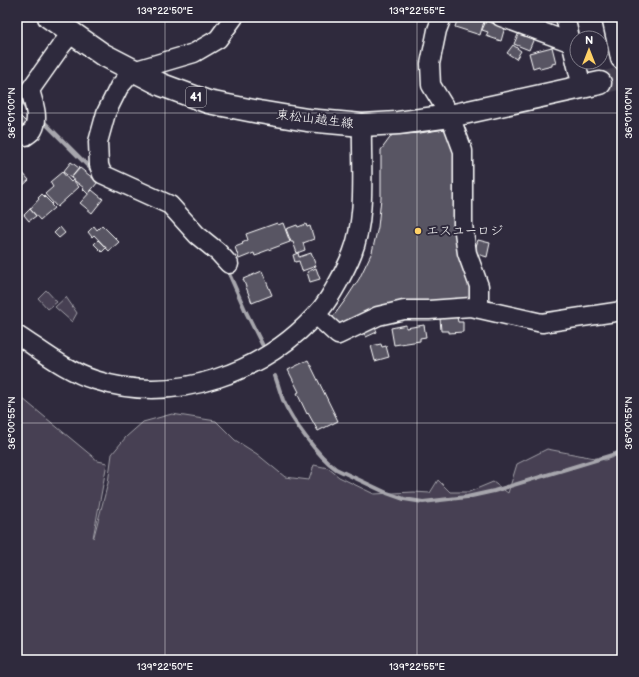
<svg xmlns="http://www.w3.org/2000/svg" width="639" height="677" font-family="'Balsamiq Sans','Klee One',sans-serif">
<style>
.green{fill:#464152;stroke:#a2a0a8}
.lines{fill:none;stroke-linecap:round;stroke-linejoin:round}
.stream{stroke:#a7a6ad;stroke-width:4}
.building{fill:#595564;stroke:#fff}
.major-tunnel{stroke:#443f50;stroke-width:22;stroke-dasharray:22 11;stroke-linecap:butt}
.minor-casing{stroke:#fff;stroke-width:21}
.major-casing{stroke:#fff;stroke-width:25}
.highway-casing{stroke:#fff;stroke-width:25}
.minor{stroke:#2f2a3d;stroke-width:18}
.major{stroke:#2f2a3d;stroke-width:22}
.highway{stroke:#2f2a3d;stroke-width:22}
.ticks{fill:none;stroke:#fff;stroke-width:1;stroke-opacity:0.45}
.poi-dot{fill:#ffd166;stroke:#2f2a3d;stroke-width:1.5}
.labels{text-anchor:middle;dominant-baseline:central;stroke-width:4;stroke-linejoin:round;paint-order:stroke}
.shield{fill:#2f2a3d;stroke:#c1bfc5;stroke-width:1}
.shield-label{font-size:12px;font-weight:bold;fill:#fff}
.street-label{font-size:13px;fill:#fff;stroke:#2f2a3d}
.poi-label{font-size:13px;fill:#fff;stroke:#2f2a3d;text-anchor:start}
.neatline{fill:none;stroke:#fff;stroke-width:1.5}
.ticks-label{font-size:10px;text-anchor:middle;fill:#fff}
</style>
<rect width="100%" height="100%" fill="#2f2a3d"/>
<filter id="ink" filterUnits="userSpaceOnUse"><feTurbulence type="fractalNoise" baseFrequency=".025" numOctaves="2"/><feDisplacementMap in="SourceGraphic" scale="8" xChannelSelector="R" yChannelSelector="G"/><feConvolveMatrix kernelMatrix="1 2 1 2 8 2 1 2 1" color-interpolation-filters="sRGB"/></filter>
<g filter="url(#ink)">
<!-- green -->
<path class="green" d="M46 290 57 302 48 309 38 298Z
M66 297 77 313 72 322 55 307Z
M17 394 98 461 107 463 93 538 94 536 108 483 112 454 126 437 143 422 172 414 216 421 235 440 257 454 285 477 309 480 314 465 328 468 339 477 374 494 414 492 430 493 438 480 450 492H469L493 482 508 493 517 464 547 449 605 460 622 454V660H17Z"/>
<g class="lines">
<!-- stream -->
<path class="stream" d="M17 91 20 100 28 111
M40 120 45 123 94 172
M227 269 246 312 262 344
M275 376C278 384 280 392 283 400 292 421 318 456 336 469L387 493 404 499 423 502 467 497 494 491 622 452"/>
</g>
<!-- building -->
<path class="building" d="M458 17H487L485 18 480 35 455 27Z
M486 21 505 27 501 41 486 36 488 32 482 30Z
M520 30 535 36 529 50 514 44Z
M513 45 521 51 516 59 507 53Z
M552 47 556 63 552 64V66L540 69 539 66 533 68 529 53Z
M19 115 30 126 22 134 17 128V117Z
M451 128 458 152 474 301 344 328 332 318 346 299 359 279 372 252 378 227 381 198V150L392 135 420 133Z
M71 162 79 168 71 178 63 172Z
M80 168 98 182 88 194 83 189 84 188 71 178Z
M21 171 29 180 19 189 17 186V174Z
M62 172 71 182 73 180 79 187 57 207 45 194 53 187 50 182Z
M92 190 103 199 92 213 80 203Z
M42 194 52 204 51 205 54 208 40 220 30 209 39 199 38 198Z
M30 209 36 216 29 221 24 215Z
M277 223 278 225 283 223 290 242 260 253 261 254 255 256 254 253 239 259 235 247 243 244 242 243 248 240 246 234Z
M306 224 307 227 310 226 314 239 303 243 305 250 297 253 293 242H291L286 229 297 225 298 227Z
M102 225 119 242 109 251 94 235 92 237 88 232 94 226 97 230Z
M60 227 65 233 59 238 54 233Z
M98 240 106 248 102 252 94 244Z
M478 240 490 243 487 257 474 253Z
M298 253 299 257 311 253 316 266 302 271 299 261 295 262 293 255Z
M316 268 320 279 310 282 307 272Z
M262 271 272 295 252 303 243 279Z
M457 317 458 322H463V332L449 333V331H441L440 318Z
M374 325 377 332 366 337 363 331Z
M406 325V328L424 325 426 337 420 338V341L394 345 391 328Z
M381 344 382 347 386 346 389 357 375 361 371 346Z
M308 360 338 421 318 431 308 413 307 414 297 393 299 392 288 370Z"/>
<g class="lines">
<!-- major-tunnel -->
<path class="major-tunnel" d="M600 83 622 78"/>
<!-- minor casing -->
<g class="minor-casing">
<path id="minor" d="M442 17 437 30 430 64 431 85 450 116 463 151V225L467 253 479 286V309
M501 17 572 43
M565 17 582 87
M26 136C28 134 32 132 33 130 40 118 33 102 30 90L61 46 71 34
M229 264 218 252 197 235 170 205 102 174 99 165 98 142 106 113 119 87 133 71 194 53 218 39 234 17
M316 315 338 335 378 316 404 310H429L471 307 542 323 622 311
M17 335C42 351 66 371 95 380 176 406 267 372 321 309 331 297 346 269 352 254 367 217 361 164 362 125"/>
</g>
<!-- major casing -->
<g class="major-casing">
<path id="major" d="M49 17 102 54 162 85 208 102 259 112 307 120 362 125 398 123 450 116 600 83"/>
</g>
<!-- highway casing -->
<g class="highway-casing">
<path id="highway" d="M613 17 622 58"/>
</g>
<!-- minor -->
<use href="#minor" class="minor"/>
<!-- major -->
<use href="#major" class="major"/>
<!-- highway -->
<use href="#highway" class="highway"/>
</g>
</g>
<!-- ticks -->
<path class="ticks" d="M165 17V660M417 17V660M17 113H622M17 423H622"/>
<!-- markers -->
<circle class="poi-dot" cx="418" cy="231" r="4"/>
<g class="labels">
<!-- shield labels -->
<rect class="shield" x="186" y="87" width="20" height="20" rx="3"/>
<g class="shield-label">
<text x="196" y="97">41</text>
</g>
<!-- street labels -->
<g class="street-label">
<text transform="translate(315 119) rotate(7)">東松山越生線</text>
</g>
<!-- poi labels -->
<g class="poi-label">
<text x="426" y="231">エスユーロジ</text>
</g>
</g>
<!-- margin -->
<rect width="639" height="677" fill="none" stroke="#2f2a3d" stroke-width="44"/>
<!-- north arrow -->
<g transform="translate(589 50)"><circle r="19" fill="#2f2a3d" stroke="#827f8b"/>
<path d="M0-3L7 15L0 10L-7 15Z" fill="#ffd166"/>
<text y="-6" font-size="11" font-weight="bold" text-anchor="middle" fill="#ffffff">N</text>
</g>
<rect x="22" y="22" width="595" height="633" class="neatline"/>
<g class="ticks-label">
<text x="165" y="14">139°22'50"E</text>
<text x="417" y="14">139°22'55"E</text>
<text transform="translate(11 113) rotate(-90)" y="4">36°01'00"N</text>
<text transform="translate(628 113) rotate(-90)" y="4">36°01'00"N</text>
<text transform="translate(11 423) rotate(-90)" y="4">36°00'55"N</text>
<text transform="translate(628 423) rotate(-90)" y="4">36°00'55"N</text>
<text x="165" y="670">139°22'50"E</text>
<text x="417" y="670">139°22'55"E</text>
</g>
</svg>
